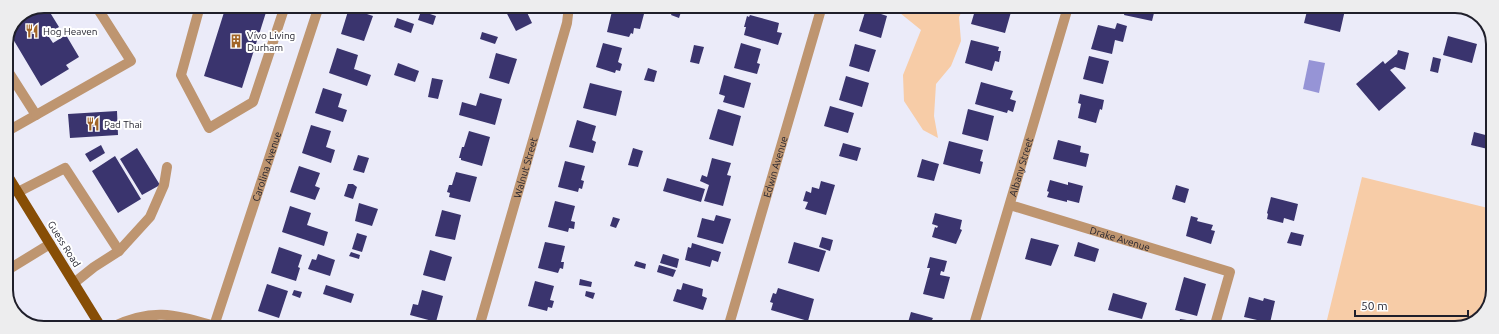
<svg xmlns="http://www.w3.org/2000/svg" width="1499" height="334" font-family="Ubuntu,sans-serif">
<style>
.green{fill:#f7cca7}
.water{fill:#9694d6}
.building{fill:#3a346e}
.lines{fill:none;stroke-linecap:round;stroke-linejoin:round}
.minor{stroke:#be9570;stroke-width:10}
.major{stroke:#874e06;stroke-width:10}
.labels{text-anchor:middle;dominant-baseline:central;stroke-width:4;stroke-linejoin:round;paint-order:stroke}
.poi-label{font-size:10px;fill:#1f1f2b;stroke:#fff;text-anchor:start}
.street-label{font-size:10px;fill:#1f1f2b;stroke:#fff}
.rim{fill:none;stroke:#1f1f2b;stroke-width:2}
</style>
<rect width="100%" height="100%" fill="#ebebf9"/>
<!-- green -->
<path class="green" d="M886 6 964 7 959 17 961 41 951 66 936 84 934 116 938 138 923 130 904 101 903 75 921 30 900 13Z
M1362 177 1492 209V298L1480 319 1455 328H1325Z"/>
<!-- water -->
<path class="water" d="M1309 60 1325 63 1319 93 1303 89Z"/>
<!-- building -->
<path class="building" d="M44 6H46L59 27 47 34 53 43 66 35 79 57 66 65 69 69 41 86 10 34 17 17Z
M226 6H268L242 88 204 76Z
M499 6H524L532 23 516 31 504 8 501 10Z
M613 7 644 14 640 29 634 28 633 34 631 33 629 37 607 32Z
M976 7H989L1011 12 1005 33 971 24Z
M1126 7H1148L1155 9 1152 21 1124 15Z
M1308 7H1333L1345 10 1340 32 1304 23Z
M349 8 373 16 364 41 341 34Z
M866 9 887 16 881 38 859 31Z
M673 10 681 12 679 18 671 15Z
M421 11 436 16 433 25 418 20Z
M750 15 779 23 777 32 782 33 778 45 744 35 746 27H744L747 16 749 17Z
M397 18 414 24 411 33 394 27Z
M1117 23 1127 26 1123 42 1115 40 1112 54 1091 49 1098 25 1115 29Z
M482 32 498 37 495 44 480 39Z
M1448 36 1477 44 1472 63 1443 55Z
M971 40 999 47 998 51H1001L999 62 995 61 992 71 965 63Z
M603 43 622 48 618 62 622 64 620 71 616 70 615 73 596 67Z
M741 43 761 49 757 63 760 64 757 74 734 68Z
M855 44 876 50 869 72 849 66Z
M694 45 704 47 699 64 690 62Z
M337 48 358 55 354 69 371 75 367 86 329 73Z
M1398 50 1409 53 1405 70 1395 67 1390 70 1406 88 1379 111 1356 84 1383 61 1385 64 1397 54Z
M496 53 517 59 509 84 489 78Z
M1089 56 1109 61 1103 84 1083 79Z
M1433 57 1441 59 1438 73 1430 71Z
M398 63 419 71 415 82 394 75Z
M648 68 657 71 654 82 644 80Z
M724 75 751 83 744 108 723 102 725 96 719 94Z
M846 76 869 83 862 107 839 100Z
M432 78 443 80 438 99 428 97Z
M981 82 1013 91 1010 99 1016 101 1013 112 1008 110 1007 113 975 104Z
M590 83 622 91 616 116 583 108Z
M323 88 342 94 338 107 347 110 343 122 315 113Z
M480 93 502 99 495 125 459 115 462 102 476 106Z
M1080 94 1104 100 1102 110 1100 109 1096 123 1078 118 1081 104 1078 103Z
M830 106 854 113 848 133 824 126Z
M718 109 741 116 733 146 709 139Z
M968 109 994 116 988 141 962 134Z
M117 111 118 135 70 138 68 114Z
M577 120 596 126 592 140 596 142 593 153 569 147Z
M311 125 331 131 326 147 335 150 331 163 302 153Z
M469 131 490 137 482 166 461 160V158H459L462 147H464Z
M1474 132 1493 137 1492 150 1471 145Z
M1058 140 1081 146 1080 152 1089 154 1086 167 1053 159Z
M949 141 983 150 980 161 983 162 980 174 943 164Z
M843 143 861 148 857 161 839 156Z
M101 145 105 153 90 162 85 154Z
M137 148 160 185 142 195 120 159Z
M633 148 643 151 638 167 628 165Z
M358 155 369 158 364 173 353 170Z
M115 156 141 199 118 213 92 171Z
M712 158 731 163 727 175 731 176 723 206 704 201 709 185 700 181 702 175 707 177Z
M922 159 939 164 934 181 917 177Z
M565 161 585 166 581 180 584 181 582 189 579 188 578 192 558 187Z
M299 166 320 173 315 186 320 188 315 200 290 192Z
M456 172 477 177 470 202 449 197 450 193 447 192 449 185H452Z
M667 178 705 189 701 202 663 191Z
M1050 180 1068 185V182L1083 186 1079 203 1067 200V202L1047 197 1049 192 1047 191Z
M821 181 835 185 826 215 805 209 808 202 803 201 806 191 811 193 812 187 819 189Z
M348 184H353L357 187 353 199 344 196Z
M1176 185 1189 189 1185 203 1172 199Z
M1271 197 1298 204 1294 221 1284 218 1283 223 1267 219 1268 214 1267 213Z
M555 201 575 206 571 221 575 222 574 229 569 228 568 232 548 227Z
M359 203 378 209 372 226 355 221Z
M290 206 311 213 307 225 328 232 324 246 282 232Z
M442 210 461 215 455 240 435 236Z
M935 213 962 220 960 229 962 230 956 244 932 237 935 227 937 228 938 226 932 224Z
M716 215 731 219 723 244 697 237 702 218 714 221Z
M1191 216 1198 218 1197 221 1213 225 1211 230 1215 231 1211 244 1186 236Z
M613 217 620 219 616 228 610 226Z
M1291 232 1304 235 1301 246 1287 243Z
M357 233 367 236 362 252 352 249Z
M822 237 833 240 830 251 819 247Z
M1031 238 1059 245 1051 266 1025 259Z
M545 242 565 246 561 262H564L563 269 560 268 558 273 538 268Z
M794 242 826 251 819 272 788 263Z
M1078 242 1099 249 1095 262 1074 256Z
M692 243 721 252 718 262 712 260 710 267 685 260 688 247 691 248Z
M279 247 302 255 298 267 300 268 296 281 271 273Z
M430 250 452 257 445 281 423 275Z
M351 252 360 255 359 259 349 256Z
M318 254 335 260 330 276 308 269 312 259 316 260Z
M663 254 679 259 677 268 660 263Z
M930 257 947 261 944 272 941 271 940 275 950 277 944 299 923 294 930 268H927Z
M636 261 646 264 645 269 634 266Z
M659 265 676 270 673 277 657 272Z
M1184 277 1206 284 1197 316 1175 310Z
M580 279 592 282 591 287 579 285Z
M535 281 554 286 550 300 554 301 552 308 548 307 547 311 528 306Z
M683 283 703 289 702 296 707 298 703 310 673 301 677 289 681 290Z
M267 284 288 291 279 318 258 311Z
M326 285 354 294 351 303 323 294Z
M778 288 814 299 808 321 771 310 773 303 770 302 773 293 776 294Z
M294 290 302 292 300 298 292 295Z
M422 290 443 296 436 322 410 315 413 304 418 305Z
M586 291 595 293 593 299 585 296Z
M1113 293 1147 303 1142 319 1108 310Z
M1249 297 1263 301 1264 298 1275 301 1270 323 1244 317Z
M911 312 933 318 932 320 936 321 935 328H905V325L907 326Z
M1180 319 1187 320 1185 328 1178 327Z
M402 321 412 324 411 327H400Z
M523 322 542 327H521Z"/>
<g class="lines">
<!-- minor -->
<g class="minor">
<path d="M200 6 181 75 209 128 253 102 285 6"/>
<path d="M6 68 36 115 6 132"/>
<path d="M36 115 131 61 96 6"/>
<path d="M18 192 65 168 119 251"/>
<path id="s1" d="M1010 205 1230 272 1214 328"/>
<path d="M6 271 50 244"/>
<path d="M74 283 94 267 119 251 150 217 164 185 167 167"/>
<path d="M6 292 15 311"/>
<path id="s2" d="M214 326 319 6"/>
<path d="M112 327C155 307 175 315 218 327"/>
<path id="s3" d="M479 327 567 23 569 6"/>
<path id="s4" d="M728 328 822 6"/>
<path id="s5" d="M973 328 1068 7"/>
</g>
<!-- major -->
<path class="major" d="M6 173 101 327"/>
</g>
<!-- icons -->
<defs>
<g id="restaurant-bare" transform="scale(1.08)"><path d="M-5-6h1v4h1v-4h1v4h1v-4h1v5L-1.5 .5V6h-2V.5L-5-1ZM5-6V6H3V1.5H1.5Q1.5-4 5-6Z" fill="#a16527" stroke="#fff" stroke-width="2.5" paint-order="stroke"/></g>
<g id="building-bare" transform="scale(1.08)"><path d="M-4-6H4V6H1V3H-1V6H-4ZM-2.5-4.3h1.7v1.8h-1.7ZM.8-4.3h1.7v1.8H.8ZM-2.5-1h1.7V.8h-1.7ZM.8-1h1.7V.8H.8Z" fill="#a16527" stroke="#fff" stroke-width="2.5" paint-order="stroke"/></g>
</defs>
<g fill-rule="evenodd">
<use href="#restaurant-bare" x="32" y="31"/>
<use href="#building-bare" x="236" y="41"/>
<use href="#restaurant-bare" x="93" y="124"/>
</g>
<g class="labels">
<!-- poi labels -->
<g class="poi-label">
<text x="43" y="31">Hog Heaven</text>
<text x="247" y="35">Vivo Living<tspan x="247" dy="12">Durham</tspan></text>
<text x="104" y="124">Pad Thai</text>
</g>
<!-- street labels -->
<g class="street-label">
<text stroke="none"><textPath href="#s2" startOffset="168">Carolina Avenue</textPath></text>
<text stroke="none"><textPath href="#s3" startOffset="166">Walnut Street</textPath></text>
<text stroke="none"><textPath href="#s4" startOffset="168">Edwin Avenue</textPath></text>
<text stroke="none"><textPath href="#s5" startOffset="168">Albany Street</textPath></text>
<text stroke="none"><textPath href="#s1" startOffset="115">Drake Avenue</textPath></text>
<text transform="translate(64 244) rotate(58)">Guess Road</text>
</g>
</g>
<!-- crop -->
<path d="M0 0H1499V334H0ZM44 13H1455A31 31 0 0 1 1486 44V290A31 31 0 0 1 1455 321H44A31 31 0 0 1 13 290V44A31 31 0 0 1 44 13Z" fill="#ededee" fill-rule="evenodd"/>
<path class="rim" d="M44 13H1455A31 31 0 0 1 1486 44V290A31 31 0 0 1 1455 321H44A31 31 0 0 1 13 290V44A31 31 0 0 1 44 13Z"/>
<!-- scale -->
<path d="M1355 310v6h113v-6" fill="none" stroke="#1f1f2b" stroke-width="2"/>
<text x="1361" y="310" font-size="12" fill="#1f1f2b" stroke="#ffffff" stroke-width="3" paint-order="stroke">50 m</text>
</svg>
